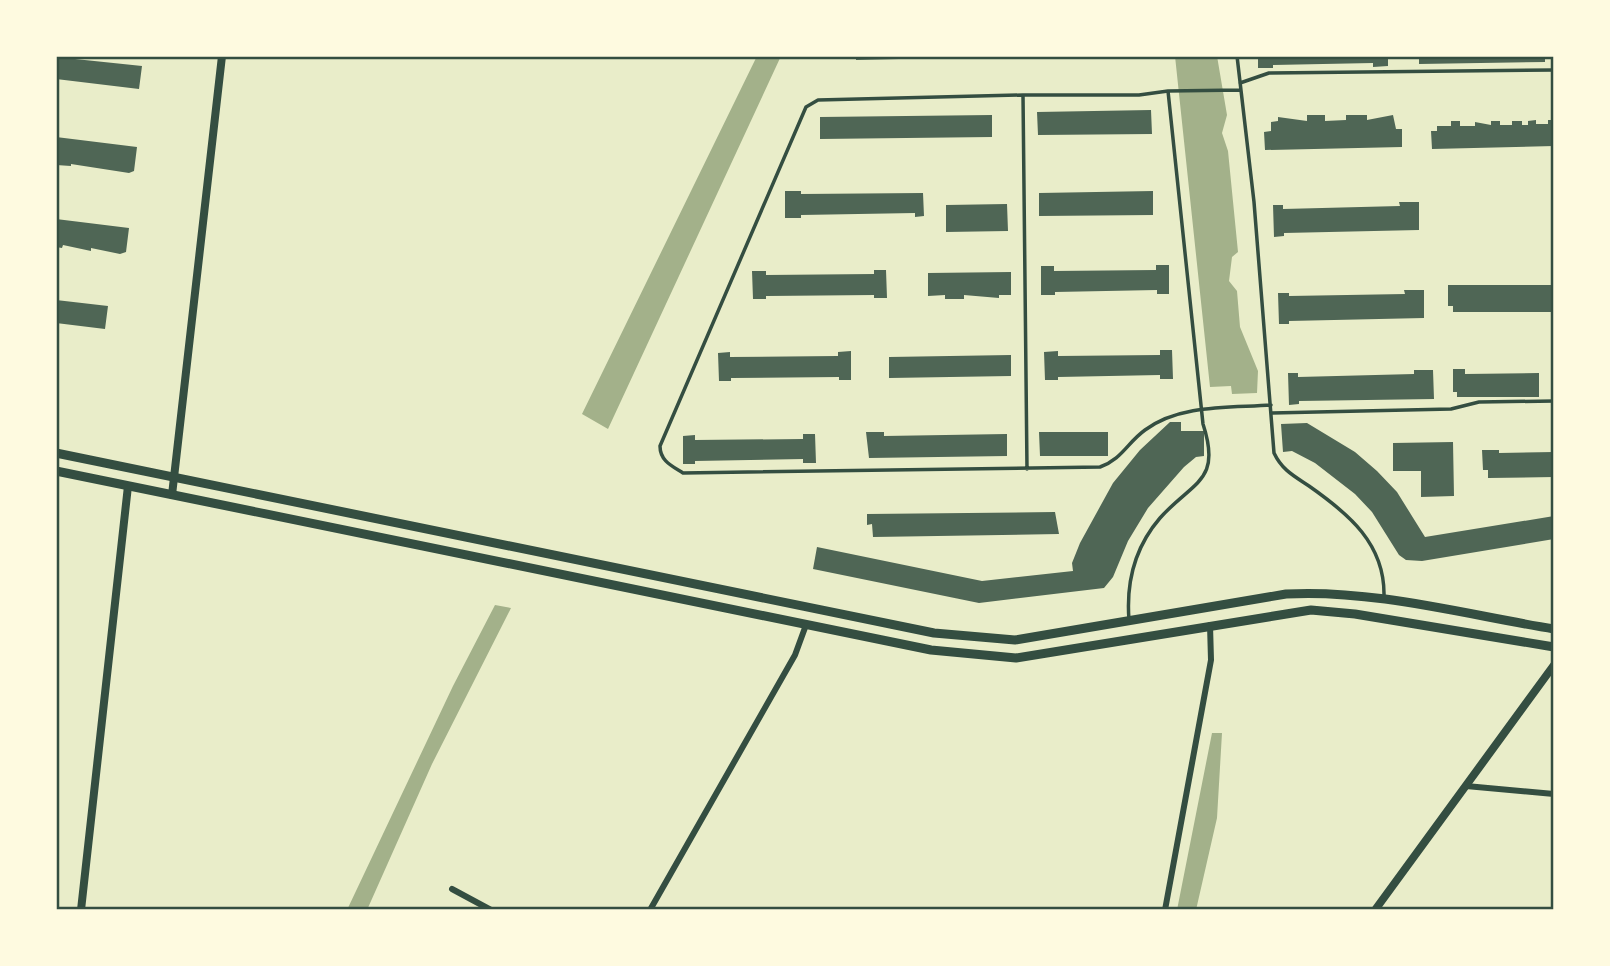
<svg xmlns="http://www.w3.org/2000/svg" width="1610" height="966" font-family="Karla,sans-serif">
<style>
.water{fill:#a3b18a}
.building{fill:#4f6655}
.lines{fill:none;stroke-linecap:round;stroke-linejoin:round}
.service{stroke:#344e41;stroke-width:3.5}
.minor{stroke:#344e41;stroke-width:6}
.tertiary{stroke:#344e41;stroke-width:8}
.secondary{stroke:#344e41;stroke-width:9}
.neatline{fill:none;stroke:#344e41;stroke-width:2.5}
</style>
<rect width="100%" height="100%" fill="#e9edc9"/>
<!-- water -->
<path class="water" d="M757 56H781L608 429 582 414Z
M1175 56H1217L1227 115 1222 133 1228 151 1238 252 1232 257 1229 281 1237 291 1240 327 1258 371 1257 393 1232 394 1231 386 1210 387Z
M495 605 511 608 432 764 367 910H347L453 686Z
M1212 733H1222L1217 818 1196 910H1177Z"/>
<!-- building -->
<path class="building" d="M856 56H942V58L856 60Z
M1258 56H1388V66L1373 67V63L1273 65V68H1258Z
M1419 56H1545V62L1419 64Z
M56 57 142 66 139 89 56 79Z
M1151 110 1152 134 1038 135 1037 112Z
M992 115V137L820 139V117Z
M1307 115H1325V121L1346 120V115H1367V120L1393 115 1396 129H1402V147L1265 150 1264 132 1271 131V122L1278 121V117L1307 121Z
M1536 120V124H1548V120H1554V146L1432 149 1431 131H1437V126H1451V121H1460V126H1475V122L1491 125V121H1500V125H1512V121H1522V125H1528V121Z
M56 137 137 147 134 171 129 173 71 164V166L56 165Z
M785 191H801V194L923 193 924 216 915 217V213L801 215V218H785Z
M1153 191V215L1039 216V193Z
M1399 202H1419V230L1284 233V236L1274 237 1273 205H1283V209L1400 206Z
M1007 204 1008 231 946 232V205Z
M56 219 129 228 126 252 120 254 91 248V251L63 245 62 248 56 247Z
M1156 265H1169V294H1157V290L1055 292V295H1041V266H1054V271L1156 270Z
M874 270H886L887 298H874V295L766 296V299H753L752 271H766V275L874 274Z
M1011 272V295H999V298L964 295V299H945V295L928 296V273Z
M1448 285H1554V312H1453V306H1448Z
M1404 290H1424V318L1289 321V324H1279L1278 293H1289V296L1405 294Z
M56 300 108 306 105 329 56 323Z
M1160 350H1172L1173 379H1160V375L1058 377V380H1045L1044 352 1058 351V356L1160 355Z
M851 351V380H839V377L731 378V381H719L718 353 730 352V357L838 356V352Z
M1011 355V376L889 378V357Z
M1453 369H1465V374L1539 373V397H1457V392H1453Z
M1414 370H1433L1434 399 1299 401V404L1289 405 1288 373H1298V377L1414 374Z
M1170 422H1181V431H1204V456L1196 457 1184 467 1148 508 1128 541 1113 577 1104 588 979 603 813 569 817 547 982 581 1073 571 1072 563 1080 543 1113 483 1140 450Z
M1307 423 1355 452 1377 471 1397 492 1425 537 1554 516V539L1422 561 1406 560 1399 555 1372 512 1355 494 1315 463 1292 451 1283 452 1281 424Z
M866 432H884V436L1007 434V456L869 458Z
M1039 432H1108V456H1040Z
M803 434H815L816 463H803V459L695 461V464H683V436L695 435V440L803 439Z
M1453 442 1454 496 1421 497V471H1393V443Z
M1482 450H1499V453L1554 452V477L1488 478V470H1483Z
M1055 512 1059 534 873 537 872 524 867 525V514Z"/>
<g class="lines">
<!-- service -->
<path class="service" d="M1237 56 1254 202 1274 453C1282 470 1294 476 1309 486 1349 514 1385 544 1384 596
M1240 83 1269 73 1554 70
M1023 95 818 100 806 107 660 446C660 461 672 466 683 473L1100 467C1122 459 1127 443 1145 430 1180 404 1230 408 1271 405
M1272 413 1451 409 1479 402 1554 401
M1027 469 1023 95H1139L1168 91
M1129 620C1126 582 1135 547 1160 518 1193 481 1222 482 1203 424L1168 91 1241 90"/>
<!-- minor -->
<path class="minor" d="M1466 786 1554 794
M452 889 491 910
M650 910 795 655 806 625
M1165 910 1211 660 1210 625"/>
<!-- tertiary -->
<path class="tertiary" d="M172 495 222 56
M81 910 128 486
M1375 910 1554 665"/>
<!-- secondary -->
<path class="secondary" d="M56 453 934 633 1015 640 1286 594C1373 589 1468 615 1554 629
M56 471 931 650 1016 658 1311 610 1355 614 1554 647"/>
</g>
<!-- border -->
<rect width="1610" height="966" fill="none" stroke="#fefae0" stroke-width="116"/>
<rect x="58" y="58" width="1494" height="850" class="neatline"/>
</svg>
